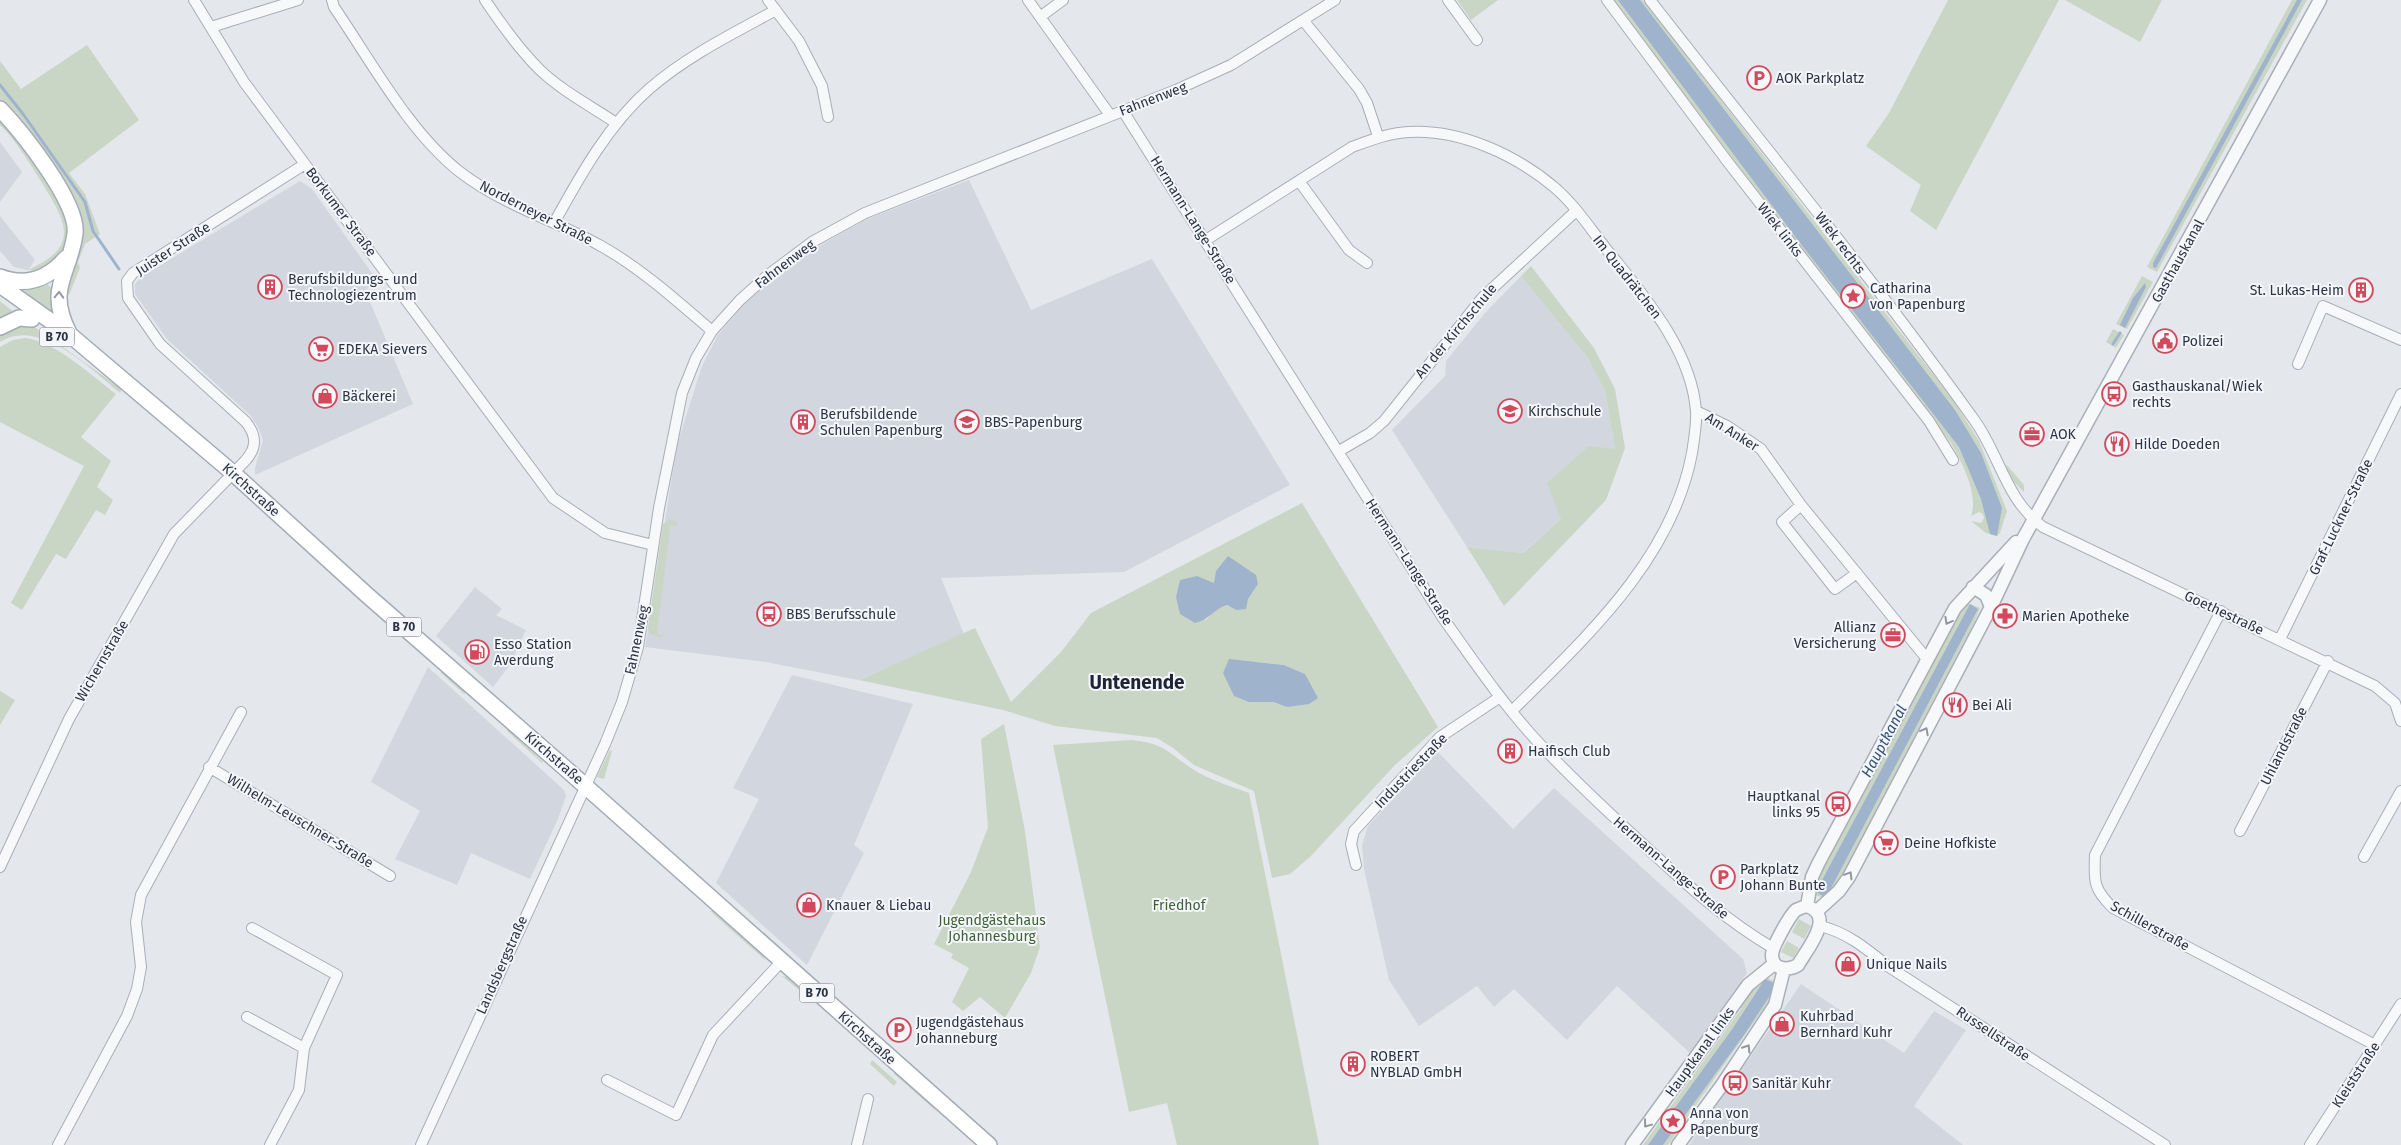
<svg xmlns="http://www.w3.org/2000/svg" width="2401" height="1145" font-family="'Fira Sans',sans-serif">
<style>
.built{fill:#d2d6de}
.green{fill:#c9d6c5;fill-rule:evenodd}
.water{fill:#9fb4cc}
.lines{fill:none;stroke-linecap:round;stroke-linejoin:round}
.stream{stroke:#9fb4cc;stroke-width:3}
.minor-casing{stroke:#a9aeb7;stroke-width:12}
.tertiary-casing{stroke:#a9aeb7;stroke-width:15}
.primary-casing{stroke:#a3abb8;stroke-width:18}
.minor{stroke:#f7f8fa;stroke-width:10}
.tertiary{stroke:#f7f8fa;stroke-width:12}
.primary{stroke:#fff;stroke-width:15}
.oneway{stroke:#959aa2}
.oneway2{stroke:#9196a0}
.labels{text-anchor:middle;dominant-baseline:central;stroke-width:4;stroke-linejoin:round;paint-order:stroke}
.shield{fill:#f4f6f9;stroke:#676e7b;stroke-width:1}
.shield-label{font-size:12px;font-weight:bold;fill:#2b3445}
.poi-label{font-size:14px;fill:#2b3445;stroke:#f4f6f9;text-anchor:start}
.street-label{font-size:14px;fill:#2b3445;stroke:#f4f6f9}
.park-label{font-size:14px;fill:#3f6138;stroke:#f4f6f9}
.water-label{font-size:15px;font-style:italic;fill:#34527a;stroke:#f4f6f9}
.district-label{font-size:19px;font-weight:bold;fill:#1d2536;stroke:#f4f6f9}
</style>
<rect width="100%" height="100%" fill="#e4e7ec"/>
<!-- built -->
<path class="built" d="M0 142 22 172 0 202Z
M969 180 1031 310 1152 259 1290 485 1124 572 941 578 964 634 858 680 766 662 645 647 677 445 702 366 718 335 744 304 771 280 815 248 867 219Z
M300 181 312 189 379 283 365 290 413 404 255 475V468L263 440 258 427 251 416 167 339 135 294V284L141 277Z
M0 216 35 260 28 270 14 267 0 251Z
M1521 276 1587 357 1605 391 1615 449 1561 519 1522 553 1467 547 1392 430 1445 376 1446 361 1485 313Z
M475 587 502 609 496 615 526 630 510 665 493 687 436 636Z
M428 667 564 790 566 796 558 819 530 879 471 853 457 885 395 859 420 811 371 782Z
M792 675 913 704 854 845 864 853 807 965 716 883 759 799 733 788Z
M1437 751 1513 829 1554 788 1743 959 1747 973 1690 1053 1617 986 1567 1040 1514 989 1494 1007 1477 986 1419 1026 1389 980 1364 869 1362 845 1368 826Z
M1801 984 1904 1053 1934 1011 1966 1030 1914 1106 1963 1145H1689Z"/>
<!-- green -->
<path class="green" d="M1457 0H1498L1471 20Z
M1611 0H1643L1953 400 1979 441 2007 511 2000 533 1997 536 1986 533 1971 521 1981 523 1984 518 1983 514 1979 512 1971 516C1979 495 1962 462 1951 443L1818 274Z
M1948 0H2059L1936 230 1910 211 1921 185 1866 146 1889 113Z
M2065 0H2162L2140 42Z
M2292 0H2307L2157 272 2147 267Z
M87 45 139 120 69 173 85 194 100 234 85 244 78 262 80 268 69 295 63 288 79 231 0 103V61L21 89Z
M0 118C24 147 88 217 61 256 56 263 46 268 40 273L37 270H28C84 245 64 219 39 178 28 161 15 139 0 125Z
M1531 266 1594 348 1615 389 1625 448 1606 500 1504 606 1467 547 1523 553 1561 519 1547 483 1589 446 1615 449 1605 391 1587 357 1521 276Z
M2142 276 2153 282 2127 329 2116 324Z
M44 282 53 289 55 314 53 316 16 287Z
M0 301 15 313 0 322Z
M16 324 33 326 122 389 120 393C90 369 40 317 0 342V333Z
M2113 329 2124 335 2116 348 2106 342Z
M25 338C55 341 92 376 116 394L81 437 111 461 97 487 113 500 105 515 96 510 66 559 56 554 22 610 11 603 84 466 0 422V347L13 340Z
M2007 465 2024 485V492L2014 482 2005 467Z
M1302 503 1438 727 1395 765 1310 857 1290 874 1272 878 1254 791 1194 765 1173 748 1157 738 1055 726 1003 710 859 680 975 628 1011 702 1061 652 1091 613ZM1214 583 1258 584 1248 599 1236 610 1227 605 1217 608 1205 621ZM1256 662 1284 665 1305 674 1287 707 1272 702Z
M671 520 675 521 679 526 670 525 657 634 665 635 660 637 650 634 648 628 663 524Z
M1965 602 1980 608 1974 623 1849 862 1850 869 1824 899 1812 893 1825 855 1832 853Z
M443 670 467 691 464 694 441 673Z
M0 691 15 700 0 725Z
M1004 724 1025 831 1040 947 1031 973 1005 1018 980 997 963 1011 952 1002 969 968 951 958 953 954 934 944 971 872 988 827 981 739Z
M508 729 543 762 542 763 507 731Z
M1132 740C1165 744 1166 751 1191 768 1207 779 1230 786 1249 793L1319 1145H1177L1167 1103 1129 1112 1053 745Z
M610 750 612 751 604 779 597 777Z
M710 911H715L762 952 765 960Z
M1799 919 1811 926 1804 939 1792 932Z
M1787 941 1799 948 1793 958 1781 952Z
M782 976 791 978 807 992 805 995Z
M1764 976 1779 984 1778 988 1668 1145H1643L1741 1009 1739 1002Z
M872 1060 897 1082 894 1086 870 1064Z
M897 1072 937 1107 935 1110 893 1073Z"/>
<!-- water -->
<path class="water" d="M1618 0H1640L1955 410 1981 453 2002 508 1997 536 1990 534 1981 499 1959 447 1797 239Z
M2297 0H2302L2156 268 2153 267V263Z
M2145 283 2146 287 2125 328 2120 325 2133 298Z
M1228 556 1256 575 1258 584 1248 599 1246 609 1236 610 1227 605C1214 609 1209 620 1195 623L1180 614 1176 597 1180 580 1197 576 1214 583 1216 571Z
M1970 604 1978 609 1829 892 1823 896 1818 893 1820 884Z
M1229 659 1284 665 1305 674 1318 698 1309 704 1287 707 1273 702H1249L1234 696 1223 673Z
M1765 979 1774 983 1775 988 1744 1035 1663 1145H1648L1733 1028Z"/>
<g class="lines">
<!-- stream -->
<path class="stream" d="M0 85 23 114 85 202 93 231 119 269
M2113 344 2120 333"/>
<!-- minor casing -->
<g class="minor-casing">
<path id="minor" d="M194 0 244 82 553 498 605 533 653 545
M332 0 334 7C371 61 409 132 460 172 503 205 554 220 601 246 642 269 677 301 712 331
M485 0C501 24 519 49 540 70 562 91 591 106 616 123
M768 0 799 41 822 86 828 117
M1028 0 1110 115
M1448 0 1477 40
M1607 0 1727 161 1929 421 1953 460
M1650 0C1759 140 1872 277 1975 421 2000 456 2006 500 2043 527L2375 686 2395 703 2401 721
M1040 17 1063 0
M1303 20 1359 89 1367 103 1378 136
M211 27 298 0
M1123 111 1443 618C1473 660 1502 703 1537 741 1571 778 1609 813 1646 847 1686 884 1725 920 1773 948
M1299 181 1349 250 1367 263
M554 223C580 176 608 125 649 89 687 56 732 34 776 10
M1206 240 1352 147C1371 140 1389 133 1409 132 1460 129 1516 155 1554 187 1578 207 1596 238 1617 262 1650 303 1692 355 1696 411 1697 423 1694 440 1692 453 1672 560 1585 638 1512 711
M2298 364 2323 306 2401 340
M1696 411 1727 426 1761 449 1801 505 1927 659
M1339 451 1370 433 1384 421 1482 298 1576 211
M1801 505 1782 522 1835 589 1857 573
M2221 611 2095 855C2094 881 2093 889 2113 908L2375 1045
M2280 639 2401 394
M209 767 390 876
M2240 831 2328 661
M2364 857 2401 791
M1356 865 1351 844 1354 831 1440 737 1500 697
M0 867 69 719 174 534 245 461C257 448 257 436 246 422L160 344 128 298 127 281 133 273 305 164
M1820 926C1847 932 1868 950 1889 967L2165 1145
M252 928 337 975 304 1048 299 1090 270 1145
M247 1017 304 1048
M607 1080 676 1115 713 1035 782 961
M58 1145 127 1016 137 989 141 967 136 922 141 895 241 712
M421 1145 605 744 622 702 638 647 659 508 682 393 696 358 712 331 740 300 768 275 812 242 865 213 1176 90 1231 65 1335 0
M857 1145 868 1099
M2310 1145 2401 1004"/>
</g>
<!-- tertiary casing -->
<g class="tertiary-casing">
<path id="tertiary" d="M1973 587 1986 595 1991 607
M1807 906 1812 877 1818 864 1955 608 2016 542
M1807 906C1836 916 1807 949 1798 965 1788 971 1772 970 1772 955 1772 947 1790 915 1796 910 1800 908 1803 907 1807 906Z
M1817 911 1839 891 1849 877 1991 607 2023 539 2320 0
M1632 1145 1748 985 1774 964
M1678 1145 1722 1085 1775 1005 1784 969"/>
</g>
<!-- primary casing -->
<g class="primary-casing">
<path id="primary" d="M0 109C22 132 79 203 75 234 69 276 46 288 69 333
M0 277C26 287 48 279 66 258
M0 285 69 334 233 473 367 595 565 768 989 1145
M0 327 19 318 32 319"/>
</g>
<!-- minor -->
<use href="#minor" class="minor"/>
<!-- tertiary -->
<use href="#tertiary" class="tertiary"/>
<!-- primary -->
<use href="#primary" class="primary"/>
</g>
<!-- one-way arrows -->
<defs><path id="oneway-chevron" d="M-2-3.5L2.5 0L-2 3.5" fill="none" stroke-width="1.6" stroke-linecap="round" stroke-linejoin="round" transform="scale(1.25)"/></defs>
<use class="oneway" href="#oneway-chevron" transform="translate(59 295) rotate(-88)"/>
<g class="oneway2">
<use href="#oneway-chevron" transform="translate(1948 621) rotate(119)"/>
<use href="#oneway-chevron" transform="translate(1925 731) rotate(-62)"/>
<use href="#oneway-chevron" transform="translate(1849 875) rotate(-59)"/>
<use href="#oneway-chevron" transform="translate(1747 1048) rotate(-57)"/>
<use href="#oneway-chevron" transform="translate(1647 1124) rotate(127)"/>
</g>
<!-- icons -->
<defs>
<g id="parking-ring" transform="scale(1.25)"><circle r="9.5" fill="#f4f6f9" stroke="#d1495b" stroke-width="1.5"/><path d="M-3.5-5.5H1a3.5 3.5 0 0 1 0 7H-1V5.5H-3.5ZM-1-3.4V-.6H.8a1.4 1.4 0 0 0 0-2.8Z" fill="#d1495b"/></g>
<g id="building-ring" transform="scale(1.25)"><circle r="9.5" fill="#f4f6f9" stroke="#d1495b" stroke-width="1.5"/><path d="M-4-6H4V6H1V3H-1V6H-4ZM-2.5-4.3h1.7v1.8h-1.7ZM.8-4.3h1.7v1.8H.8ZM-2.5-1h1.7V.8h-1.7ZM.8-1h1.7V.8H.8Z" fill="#d1495b"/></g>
<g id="sight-ring" transform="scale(1.25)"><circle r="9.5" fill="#f4f6f9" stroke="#d1495b" stroke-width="1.5"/><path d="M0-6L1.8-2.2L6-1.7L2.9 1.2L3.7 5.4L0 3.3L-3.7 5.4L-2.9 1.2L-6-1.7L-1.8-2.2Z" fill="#d1495b"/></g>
<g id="civic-ring" transform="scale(1.25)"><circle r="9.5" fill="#f4f6f9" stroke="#d1495b" stroke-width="1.5"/><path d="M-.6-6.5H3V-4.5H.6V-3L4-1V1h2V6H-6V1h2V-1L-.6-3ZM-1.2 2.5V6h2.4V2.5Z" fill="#d1495b"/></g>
<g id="supermarket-ring" transform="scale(1.25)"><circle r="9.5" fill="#f4f6f9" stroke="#d1495b" stroke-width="1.5"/><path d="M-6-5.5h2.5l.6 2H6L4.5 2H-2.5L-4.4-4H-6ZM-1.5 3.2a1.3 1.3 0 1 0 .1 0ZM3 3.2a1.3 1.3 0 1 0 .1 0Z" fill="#d1495b"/></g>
<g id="bus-ring" transform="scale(1.25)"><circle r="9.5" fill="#f4f6f9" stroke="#d1495b" stroke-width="1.5"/><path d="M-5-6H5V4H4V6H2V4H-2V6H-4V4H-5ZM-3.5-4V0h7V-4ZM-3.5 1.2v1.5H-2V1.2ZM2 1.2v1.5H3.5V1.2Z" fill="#d1495b"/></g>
<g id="shop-ring" transform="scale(1.25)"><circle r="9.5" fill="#f4f6f9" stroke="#d1495b" stroke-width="1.5"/><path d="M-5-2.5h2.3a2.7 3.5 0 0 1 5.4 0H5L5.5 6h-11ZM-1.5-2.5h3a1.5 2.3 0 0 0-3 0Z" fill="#d1495b"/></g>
<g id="school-ring" transform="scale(1.25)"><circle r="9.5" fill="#f4f6f9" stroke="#d1495b" stroke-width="1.5"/><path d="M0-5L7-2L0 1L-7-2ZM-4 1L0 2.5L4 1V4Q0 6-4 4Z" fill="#d1495b"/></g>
<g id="office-ring" transform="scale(1.25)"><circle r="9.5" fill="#f4f6f9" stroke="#d1495b" stroke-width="1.5"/><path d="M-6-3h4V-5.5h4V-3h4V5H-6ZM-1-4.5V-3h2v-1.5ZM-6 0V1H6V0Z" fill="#d1495b"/></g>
<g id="restaurant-ring" transform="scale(1.25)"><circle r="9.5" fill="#f4f6f9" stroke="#d1495b" stroke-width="1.5"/><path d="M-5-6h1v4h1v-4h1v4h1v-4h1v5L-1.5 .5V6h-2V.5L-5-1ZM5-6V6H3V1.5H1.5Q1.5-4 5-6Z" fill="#d1495b"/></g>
<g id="pharmacy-ring" transform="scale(1.25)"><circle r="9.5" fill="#f4f6f9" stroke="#d1495b" stroke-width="1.5"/><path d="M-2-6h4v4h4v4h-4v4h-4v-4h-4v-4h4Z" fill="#d1495b"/></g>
<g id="fuel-ring" transform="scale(1.25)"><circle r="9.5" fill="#f4f6f9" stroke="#d1495b" stroke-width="1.5"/><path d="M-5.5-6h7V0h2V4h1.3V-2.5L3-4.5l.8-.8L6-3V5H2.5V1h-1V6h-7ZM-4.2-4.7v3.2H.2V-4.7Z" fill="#d1495b"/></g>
</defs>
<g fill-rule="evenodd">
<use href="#parking-ring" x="1759" y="78"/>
<use href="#building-ring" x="270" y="287"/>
<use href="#building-ring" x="2361" y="290"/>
<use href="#sight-ring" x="1853" y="296"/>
<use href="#civic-ring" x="2165" y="341"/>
<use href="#supermarket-ring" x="321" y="349"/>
<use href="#bus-ring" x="2114" y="394"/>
<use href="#shop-ring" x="325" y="396"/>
<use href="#school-ring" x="1510" y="411"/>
<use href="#building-ring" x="803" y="422"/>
<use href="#school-ring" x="967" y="422"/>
<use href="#office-ring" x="2032" y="434"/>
<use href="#restaurant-ring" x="2117" y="444"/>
<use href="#bus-ring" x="769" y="614"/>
<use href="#pharmacy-ring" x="2005" y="616"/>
<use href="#office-ring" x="1893" y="635"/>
<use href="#fuel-ring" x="477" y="652"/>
<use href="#restaurant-ring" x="1955" y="705"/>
<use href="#building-ring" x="1510" y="751"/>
<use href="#bus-ring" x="1838" y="804"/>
<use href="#supermarket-ring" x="1886" y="843"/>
<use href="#parking-ring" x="1723" y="877"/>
<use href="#shop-ring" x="809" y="905"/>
<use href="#shop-ring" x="1848" y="964"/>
<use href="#shop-ring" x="1782" y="1024"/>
<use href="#parking-ring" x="899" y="1030"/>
<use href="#building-ring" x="1353" y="1064"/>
<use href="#bus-ring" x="1735" y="1083"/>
<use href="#sight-ring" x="1673" y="1121"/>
</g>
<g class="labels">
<!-- shield labels -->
<g class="shield">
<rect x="39.5" y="327.5" width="35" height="19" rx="4"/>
<rect x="386.5" y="617.5" width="35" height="19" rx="4"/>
<rect x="799.5" y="983.5" width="35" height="19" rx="4"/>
</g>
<g class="shield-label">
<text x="57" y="337">B 70</text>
<text x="404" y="627">B 70</text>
<text x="817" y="993">B 70</text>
</g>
<!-- poi labels -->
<g class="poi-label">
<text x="1776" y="78">AOK Parkplatz</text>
<text x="288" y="279">Berufsbildungs- und<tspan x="288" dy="16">Technologiezentrum</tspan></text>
<text x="1870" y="288">Catharina<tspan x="1870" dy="16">von Papenburg</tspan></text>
<text x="2344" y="290" text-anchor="end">St. Lukas-Heim</text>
<text x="2182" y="341">Polizei</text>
<text x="338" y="349">EDEKA Sievers</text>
<text x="2132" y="386">Gasthauskanal/Wiek<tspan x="2132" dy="16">rechts</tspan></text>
<text x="342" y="396">Bäckerei</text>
<text x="1528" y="411">Kirchschule</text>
<text x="820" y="414">Berufsbildende<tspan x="820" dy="16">Schulen Papenburg</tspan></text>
<text x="984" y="422">BBS-Papenburg</text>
<text x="2050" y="434">AOK</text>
<text x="2134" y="444">Hilde Doeden</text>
<text x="786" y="614">BBS Berufsschule</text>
<text x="2022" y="616">Marien Apotheke</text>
<text x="1876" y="627" text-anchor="end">Allianz<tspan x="1876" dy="16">Versicherung</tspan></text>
<text x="494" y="644">Esso Station<tspan x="494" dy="16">Averdung</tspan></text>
<text x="1972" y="705">Bei Ali</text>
<text x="1528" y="751">Haifisch Club</text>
<text x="1820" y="796" text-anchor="end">Hauptkanal<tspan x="1820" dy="16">links 95</tspan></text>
<text x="1904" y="843">Deine Hofkiste</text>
<text x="1740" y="869">Parkplatz<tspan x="1740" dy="16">Johann Bunte</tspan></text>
<text x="826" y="905">Knauer &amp; Liebau</text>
<text x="1866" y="964">Unique Nails</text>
<text x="1800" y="1016">Kuhrbad<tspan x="1800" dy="16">Bernhard Kuhr</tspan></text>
<text x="916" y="1022">Jugendgästehaus<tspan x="916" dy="16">Johanneburg</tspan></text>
<text x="1370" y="1056">ROBERT<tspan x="1370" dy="16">NYBLAD GmbH</tspan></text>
<text x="1752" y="1083">Sanitär Kuhr</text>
<text x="1690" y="1113">Anna von<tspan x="1690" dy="16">Papenburg</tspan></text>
</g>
<!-- street labels -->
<g class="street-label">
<text transform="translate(1153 99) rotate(-21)">Fahnenweg</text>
<text transform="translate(341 212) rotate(53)">Borkumer Straße</text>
<text transform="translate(536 213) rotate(27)">Norderneyer Straße</text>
<text transform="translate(1193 220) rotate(58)">Hermann-Lange-Straße</text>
<text transform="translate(1780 230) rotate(52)">Wiek links</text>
<text transform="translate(1840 243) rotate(53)">Wiek rechts</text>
<text transform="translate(173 249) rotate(-33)">Juister Straße</text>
<text transform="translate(2178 261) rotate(-61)">Gasthauskanal</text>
<text transform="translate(785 264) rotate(-37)">Fahnenweg</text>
<text transform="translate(1627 277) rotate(52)">Im Quadrätchen</text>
<text transform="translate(1456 331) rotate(-50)">An der Kirchschule</text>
<text transform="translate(1732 432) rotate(32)">Am Anker</text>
<text transform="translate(251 490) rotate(42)">Kirchstraße</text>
<text transform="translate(2341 517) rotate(-64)">Graf-Luckner-Straße</text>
<text transform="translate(1409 562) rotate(57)">Hermann-Lange-Straße</text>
<text transform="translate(2224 613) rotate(25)">Goethestraße</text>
<text transform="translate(637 640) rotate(-78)">Fahnenweg</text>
<text transform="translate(102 661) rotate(-60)">Wichernstraße</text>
<text transform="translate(2284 746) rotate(-63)">Uhlandstraße</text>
<text transform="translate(554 758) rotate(41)">Kirchstraße</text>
<text transform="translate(1411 771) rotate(-46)">Industriestraße</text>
<text transform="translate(300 821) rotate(31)">Wilhelm-Leuschner-Straße</text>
<text transform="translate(1671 868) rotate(41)">Hermann-Lange-Straße</text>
<text transform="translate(2150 926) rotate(29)">Schillerstraße</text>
<text transform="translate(502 965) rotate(-66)">Landsbergstraße</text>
<text transform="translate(1993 1034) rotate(34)">Russellstraße</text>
<text transform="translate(867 1038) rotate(42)">Kirchstraße</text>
<text transform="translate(1700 1052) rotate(-54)">Hauptkanal links</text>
<text transform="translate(2356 1075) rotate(-57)">Kleiststraße</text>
</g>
<!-- park labels -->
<g class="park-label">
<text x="1179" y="905">Friedhof</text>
<text x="992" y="920">Jugendgästehaus<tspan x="992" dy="16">Johannesburg</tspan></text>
</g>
<!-- water labels -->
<g class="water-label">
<text transform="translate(1884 741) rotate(-62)">Hauptkanal</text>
</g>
<!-- district labels -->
<g class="district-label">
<text x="1137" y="682">Untenende</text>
</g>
</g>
</svg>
